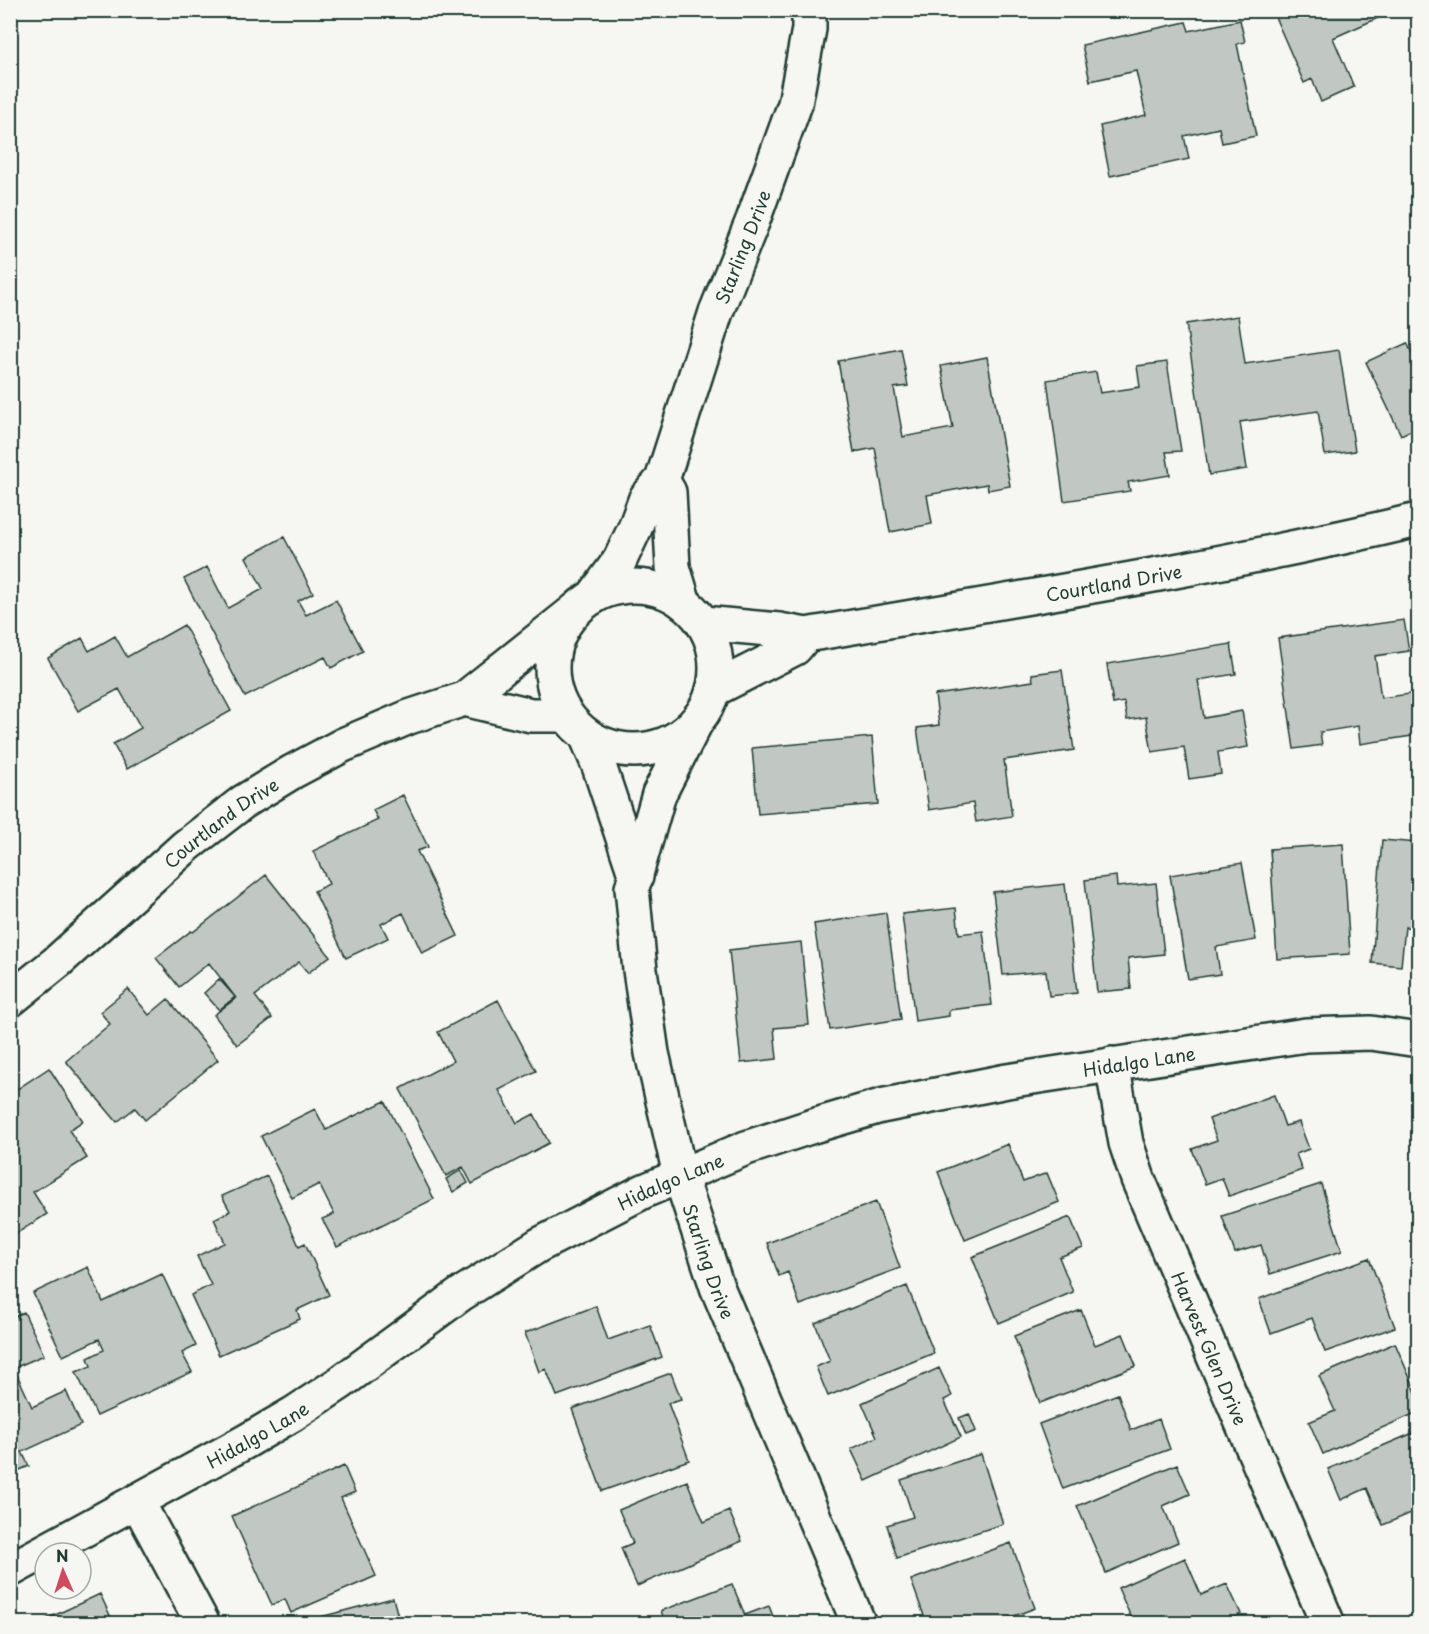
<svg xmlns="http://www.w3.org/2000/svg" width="1429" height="1634" font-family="'Playpen Sans',sans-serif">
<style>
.building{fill:#c1c8c3;stroke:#1f3d34;stroke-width:1.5}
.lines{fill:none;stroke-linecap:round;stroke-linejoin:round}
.minor-casing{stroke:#1f3d34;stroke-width:38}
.minor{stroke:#f6f6f2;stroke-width:33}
.labels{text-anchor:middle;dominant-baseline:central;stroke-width:4.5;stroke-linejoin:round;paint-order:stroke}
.street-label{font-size:18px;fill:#1f3d34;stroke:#f6f6f2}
</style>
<rect width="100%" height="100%" fill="#f6f6f2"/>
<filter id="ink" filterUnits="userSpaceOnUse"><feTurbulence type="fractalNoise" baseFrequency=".0167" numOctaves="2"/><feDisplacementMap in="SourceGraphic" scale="12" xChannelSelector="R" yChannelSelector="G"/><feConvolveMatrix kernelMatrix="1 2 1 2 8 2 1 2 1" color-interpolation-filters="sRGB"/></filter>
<g filter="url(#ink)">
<!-- building -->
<path class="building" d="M1272 10H1396L1333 38 1354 87 1321 102 1312 79 1304 83Z
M1240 20 1245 42 1237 44 1256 136 1222 143 1219 128 1184 136 1189 159 1110 176 1100 126 1146 115 1136 71 1090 81 1082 45 1186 22 1189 31Z
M1238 316 1245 364 1339 350 1355 451 1325 455 1318 411 1240 422 1247 469 1209 475 1186 324Z
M1407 343 1415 359 1418 357V427L1401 435 1366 362Z
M901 349 908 386 894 388 903 437 953 428 941 366 987 357 1010 486 988 490 987 484 927 495 932 524 890 532 875 448 854 452 838 361Z
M1167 362 1181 451 1166 452 1170 475 1128 482 1130 491 1064 501 1047 380 1096 372 1100 393 1140 387 1137 366Z
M284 537 313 593 298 601 306 615 336 600 363 651 331 668 325 657 245 697 184 579 207 567 228 608 263 589 246 557Z
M1404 620 1409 651 1375 656 1381 698 1417 693 1418 735 1360 744 1358 726 1320 732 1322 745 1294 749 1278 638Z
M184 625 231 711 127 769 113 744 141 728 119 689 78 711 48 658 82 638 89 651 115 636 127 657Z
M1231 644 1236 674 1198 680 1204 718 1242 711 1248 747 1218 752 1221 774 1189 779 1184 747 1152 752 1146 717 1127 720 1124 702 1113 704 1107 664Z
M1062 670 1074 750 1004 760 1012 816 976 822 973 803 929 810 917 728 939 725 935 695 1033 681 1032 674Z
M872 737 878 804 758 814 752 748Z
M403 795 428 847 417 851 458 936 422 953 403 913 381 924 388 938 346 958 314 891 329 884 313 851 378 820 373 810Z
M1382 840 1418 843V928L1405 927 1401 966 1372 963Z
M1343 844 1350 954 1277 959 1270 849Z
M1242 863 1256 940 1216 947 1220 974 1188 979 1170 875Z
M266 875 330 956 308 973 299 962 255 996 272 1018 237 1045 214 1015 236 998 209 963 179 987 156 958 191 931 193 932Z
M1116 876 1117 887 1156 883 1164 954 1128 958 1131 989 1097 992 1085 880Z
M1065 884 1077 993 1049 996 1046 971 1003 975 993 892Z
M956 908 959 934 983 931 992 1005 949 1010V1016L915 1021 902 914Z
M886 913 901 1019 830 1030 814 924Z
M801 942 809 1025 774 1028 777 1059 741 1063 729 950Z
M219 979 235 997 219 1010 204 993Z
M128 989 149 1015 168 999 218 1060 145 1120 135 1108 117 1122 66 1061 110 1024 100 1012Z
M498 1000 536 1071 499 1090 517 1123 534 1114 549 1143 472 1184 463 1167 446 1176 400 1089 453 1061 438 1032Z
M49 1068 83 1121 69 1130 87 1158 33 1192 47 1214 11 1237 10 1094Z
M1274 1095 1285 1126 1299 1122 1309 1149 1296 1154 1302 1170 1229 1196 1222 1178 1205 1184 1192 1149 1217 1140 1209 1119Z
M385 1101 434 1199 337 1247 322 1219 334 1214 319 1184 292 1198 261 1136 315 1109 326 1130Z
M1008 1144 1023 1182 1047 1173 1059 1202 965 1240 938 1172Z
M461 1170 468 1183 453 1192 446 1179Z
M267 1176 299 1246 305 1243 329 1295 297 1310 300 1319 219 1355 191 1295 211 1285 197 1256 225 1243 214 1219 230 1211 222 1196Z
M1321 1184 1342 1251 1270 1274 1261 1245 1235 1253 1222 1216Z
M876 1202 900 1268 800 1305 788 1272 779 1276 767 1243Z
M1070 1217 1083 1248 1059 1257 1073 1292 999 1323 972 1257Z
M1369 1258 1395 1327 1325 1352 1312 1318 1271 1333 1259 1299Z
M88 1267 103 1302 162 1274 196 1346 182 1353 192 1372 97 1416 76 1372 91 1366 88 1358 104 1350 99 1339 63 1356 33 1293Z
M907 1286 934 1353 828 1396 816 1367 830 1361 815 1323Z
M596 1306 608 1340 650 1325 662 1357 557 1396 546 1369 539 1372 525 1333Z
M1081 1310 1095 1345 1123 1334 1136 1366 1040 1403 1014 1336Z
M24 1312 44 1355 14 1368 32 1407 66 1391 81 1425 22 1452 29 1466 10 1474V1319Z
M1395 1343 1418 1397V1412L1323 1454 1309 1422 1335 1411 1319 1376Z
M939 1368 952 1396 944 1400 961 1437 866 1481 851 1449 877 1437 862 1403Z
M671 1373 681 1399 668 1403 689 1460 602 1491 572 1409Z
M1118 1394 1131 1430 1159 1419 1170 1449 1063 1489 1039 1424Z
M969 1414 976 1431 966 1435 959 1418Z
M1418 1431V1510L1383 1525 1367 1488 1341 1500 1328 1469Z
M981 1454 1003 1524 897 1558 887 1525 913 1517 901 1480Z
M1177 1464 1190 1494 1163 1506 1178 1542 1106 1573 1077 1506Z
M344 1466 355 1492 341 1498 376 1576 291 1613 285 1599 272 1605 232 1516Z
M687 1481 704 1522 729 1511 742 1541 637 1586 621 1548 633 1543 619 1510Z
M1011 1543 1035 1608 993 1624H927L911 1580Z
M1185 1558 1201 1595 1227 1584 1241 1614 1219 1624H1134L1118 1588Z
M732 1584 745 1615 769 1606 776 1624H666L661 1611Z
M100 1594 114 1624H36Z
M393 1598 400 1624H294Z"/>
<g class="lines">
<!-- minor casing -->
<g class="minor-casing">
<g id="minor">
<path d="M662 480 669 492 673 567 684 603"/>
<circle cx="634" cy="668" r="82"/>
<path id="s1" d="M593 597 620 560 635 528 646 498 662 480 716 312 753 220 795 104 809 29V10"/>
<path id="s2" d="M703 623 779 630 806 635C1011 600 1216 568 1418 520"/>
<path d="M713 690 795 648 806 635"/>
<path d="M464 699 531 715H566"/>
<path id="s3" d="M696 722 659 794 632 888 640 970 652 1053 680 1175 717 1287 859 1624"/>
<path d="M586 735 599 766 636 877"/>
<path id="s4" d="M10 1000 57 962 186 846 243 802 292 772 343 745 409 717 464 699 577 609"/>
<path id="s5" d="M1112 1064 1126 1143 1138 1179 1328 1624"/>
<path d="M137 1501 203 1624"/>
<path id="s6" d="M10 1570 245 1442 293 1414 340 1383 461 1294 539 1245 644 1191 746 1148 813 1126 881 1106 1007 1081 1306 1035 1371 1033 1418 1040"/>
</g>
</g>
<!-- minor -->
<use href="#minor" class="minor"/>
</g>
</g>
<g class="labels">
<!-- street labels -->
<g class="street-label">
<text stroke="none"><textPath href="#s1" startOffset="384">Starling Drive</textPath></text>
<text stroke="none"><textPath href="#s2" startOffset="416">Courtland Drive</textPath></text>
<text stroke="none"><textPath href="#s4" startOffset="276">Courtland Drive</textPath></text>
<text stroke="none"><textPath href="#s6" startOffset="1254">Hidalgo Lane</textPath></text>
<text stroke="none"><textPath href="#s6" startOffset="768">Hidalgo Lane</textPath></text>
<text stroke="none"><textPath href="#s3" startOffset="561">Starling Drive</textPath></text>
<text stroke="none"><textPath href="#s5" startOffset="302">Harvest Glen Drive</textPath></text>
<text stroke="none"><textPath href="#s6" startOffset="282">Hidalgo Lane</textPath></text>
</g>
</g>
<!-- margin -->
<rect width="1429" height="1634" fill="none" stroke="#f6f6f2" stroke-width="36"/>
<rect x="18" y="18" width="1393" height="1598" fill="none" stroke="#1f3d34" stroke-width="2" filter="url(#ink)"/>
<!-- north arrow -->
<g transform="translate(63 1571) rotate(357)"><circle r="28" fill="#f6f6f2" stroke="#a0aca6" stroke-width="1.5"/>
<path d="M0-4.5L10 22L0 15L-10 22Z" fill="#d1495b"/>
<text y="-9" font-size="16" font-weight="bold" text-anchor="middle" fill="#1f3d34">N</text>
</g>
</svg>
